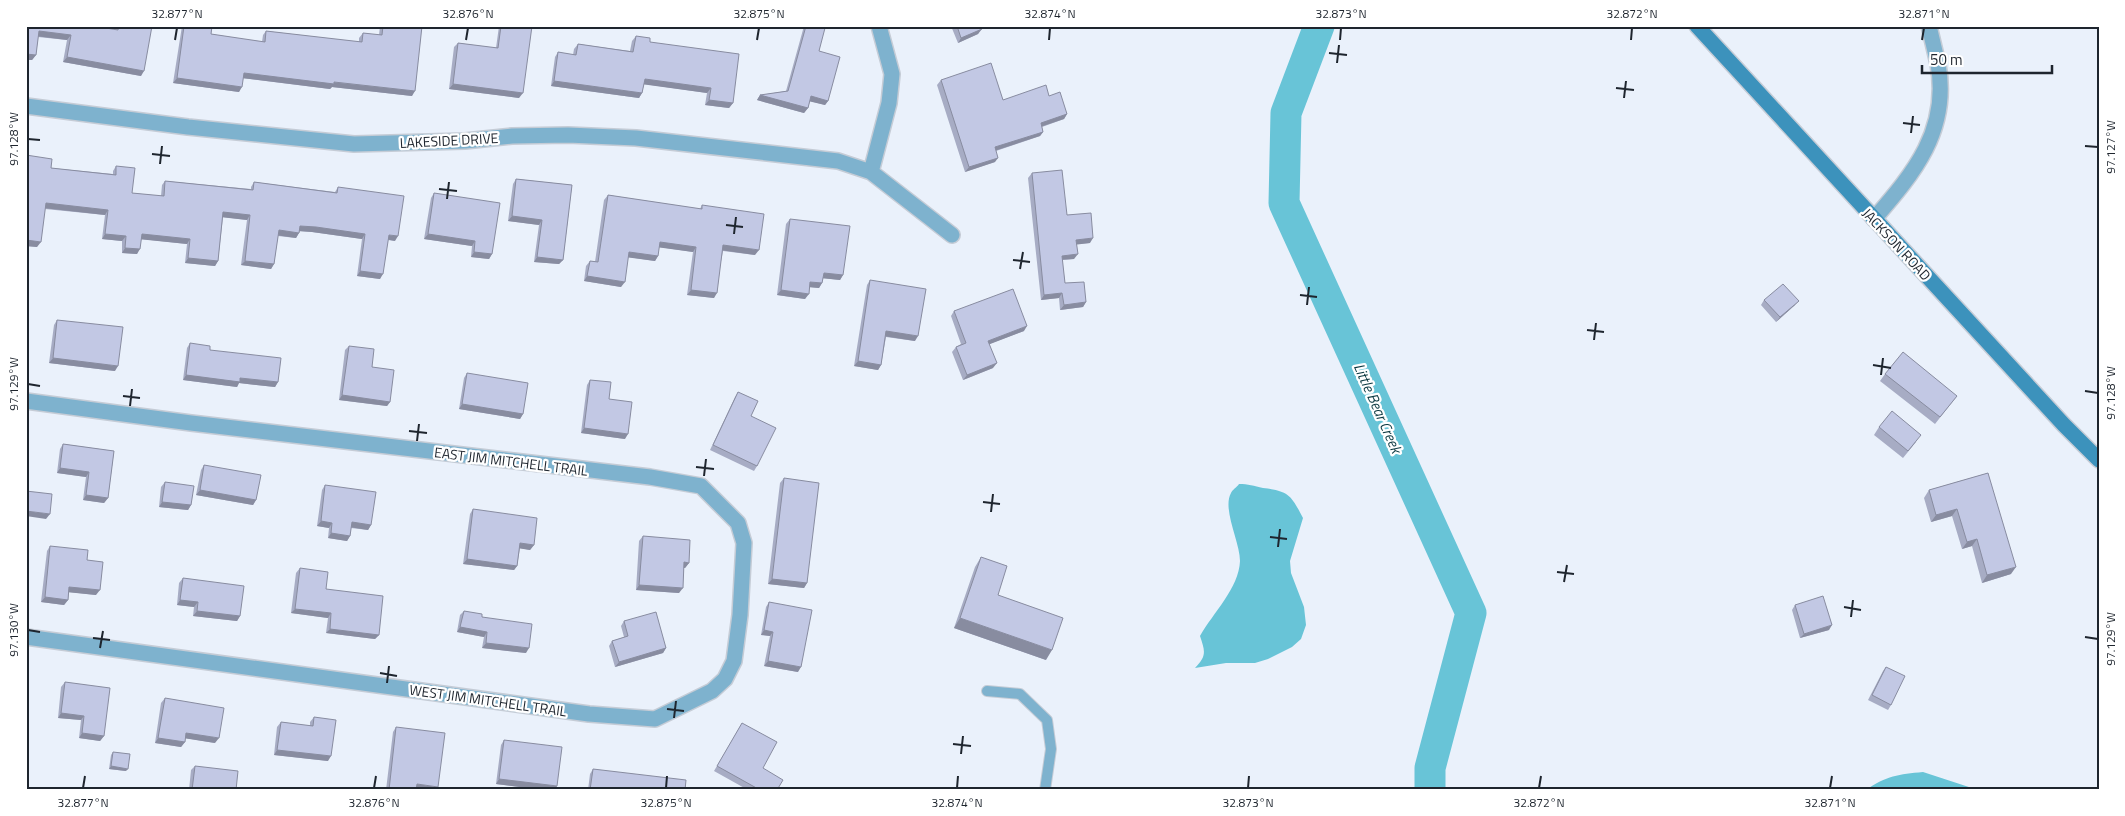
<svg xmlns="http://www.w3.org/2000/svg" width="2125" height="816" font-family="'Titillium Web',sans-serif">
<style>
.water{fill:#68c4d7}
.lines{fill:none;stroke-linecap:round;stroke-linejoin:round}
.river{stroke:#68c4d7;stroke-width:31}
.service-casing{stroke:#c5ccd6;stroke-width:12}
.minor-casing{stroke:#c5ccd6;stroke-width:18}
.secondary-casing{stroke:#c5ccd6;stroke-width:18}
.service{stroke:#7eb2ce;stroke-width:10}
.minor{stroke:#7eb2ce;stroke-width:15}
.secondary{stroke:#3c92bc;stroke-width:15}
.wall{fill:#a7acc4}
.shaded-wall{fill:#888ca0}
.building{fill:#c2c8e4;stroke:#888ca0}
.ticks{fill:none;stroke:#1e252e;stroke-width:2}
.labels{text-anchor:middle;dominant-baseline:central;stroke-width:4.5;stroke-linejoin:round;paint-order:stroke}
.street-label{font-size:14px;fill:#1e252e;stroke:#fff}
.water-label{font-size:15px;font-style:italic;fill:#0b3840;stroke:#fff}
.neatline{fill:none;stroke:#1e252e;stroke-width:2}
.ticks-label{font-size:12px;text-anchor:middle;fill:#1e252e}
</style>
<rect width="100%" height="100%" fill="#eaf1fb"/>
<!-- water -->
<path class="water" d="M1239 484C1248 484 1254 486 1263 488 1289 491 1291 495 1303 518L1290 561 1291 573 1304 607 1306 625 1301 639 1292 647 1268 659 1255 663H1226L1195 668C1207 656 1205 651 1200 636 1213 613 1239 588 1240 561 1240 542 1222 509 1231 493 1232 490 1237 487 1239 484Z
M1923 772 1978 790H1866C1886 776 1899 774 1923 772Z"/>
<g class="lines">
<!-- river -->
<path class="river" d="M1319 26 1286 113 1284 203 1471 613 1430 768V790"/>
<!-- service casing -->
<g class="service-casing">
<path id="service" d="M987 691 1020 694 1047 720 1051 749 1045 790"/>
</g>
<!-- minor casing -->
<g class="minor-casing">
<path id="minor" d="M26 106 188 127 354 144 465 141 512 136 568 135 636 138 838 161 871 172 952 235
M871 172 889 103 892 74 879 26
M1874 219C1914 173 1950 130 1938 64 1935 51 1932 39 1929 26
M26 401 191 423 650 477 701 486 738 523 744 543 740 615 734 661 725 679 712 691 655 719 589 714 26 637"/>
</g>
<!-- secondary casing -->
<g class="secondary-casing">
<path id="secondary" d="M1697 26 2064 425 2099 460"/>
</g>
<!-- service -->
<use href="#service" class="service"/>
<!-- minor -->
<use href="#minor" class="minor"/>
<!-- secondary -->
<use href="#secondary" class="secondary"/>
</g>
<!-- wall -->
<path class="wall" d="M26 26 116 30V26H152L141 76 63 62 67 40 38 37 36 55 32 60H26Z
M182 26H212L211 34 262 42 263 35 266 31 359 42V38L363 33 379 35 380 26H422L412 96 332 87 330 89 243 78 239 92 173 83Z
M499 26H532L519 98 449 89 454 47 458 43 496 48Z
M804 26H820L819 51 828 101 825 105 810 101 808 108 804 113 757 100 760 95 786 91Z
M951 26H986L981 28 978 34 958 43Z
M636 36 650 42 733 103 729 108 705 105 707 93 644 84 642 93 639 98 551 86 555 57 558 52 573 55 574 49 578 44 630 51 632 41Z
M941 80 1003 100 1049 96 1067 114 1064 119 1042 127 1043 132 1040 136 996 151 995 162 965 172 937 85Z
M26 155 51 168 113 174V171L116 166 132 193 161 196 162 185 165 181 251 189V187L254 182 335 192 338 187 395 241 388 240 380 279 357 276 362 239 312 232 300 231 296 238 278 236 274 264 271 269 241 265 247 220 223 217 218 261 215 266 185 263 187 244 141 239 137 254 122 253V241L102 239 105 215 45 209 37 247 26 246Z
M1032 173 1090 243 1077 244 1074 259 1062 260 1065 283 1086 302 1083 307 1060 310 1059 298 1041 300 1028 178Z
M516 179 572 185 563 260 559 264 534 262 539 225 508 221 513 184Z
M434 193 492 254 489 259 471 257 472 246 424 239 431 198Z
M608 195 700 209 702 205 755 255 723 251 714 298 687 295 693 252 659 247 658 256 655 261 628 257 621 287 584 281 586 266 590 261 595 262 604 200Z
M790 219 843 275 840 280 823 278 822 283 819 288 810 287 805 299 777 295 786 224Z
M870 280 915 341 886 337 881 365 878 370 854 366 867 285Z
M1764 300 1795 305 1776 322 1761 305Z
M954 311 1024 331 989 344 993 368 963 380 952 352 956 347 961 344 951 316Z
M57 320 115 371 49 363 54 325Z
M190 343 210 350 278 382 275 387 239 383 237 387 183 380 187 348Z
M349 346 372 367 390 402 387 406 339 400 345 350Z
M467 373 523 414 520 419 459 409 464 378Z
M1885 374 1957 396 1935 424 1880 381Z
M590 380 609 399 625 439 581 433 587 385Z
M738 392 751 416 757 466 754 471 710 450 735 397Z
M1879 427 1916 442 1903 458 1874 435Z
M63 444 114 451 108 498 104 503 83 500 86 477 57 473 60 449Z
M204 465 256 500 253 505 196 495 201 470Z
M1988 473 2011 574 1982 583 1972 546 1962 549 1952 516 1931 522 1924 498 1929 490Z
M784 478 807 583 804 588 768 584 780 483Z
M165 482 191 505 188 510 159 507 161 487Z
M325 485 371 525 368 530 351 528 350 536 347 541 328 538 329 528 317 526 322 490Z
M473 509 534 545 530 550 520 548 517 566 514 570 463 564 470 514Z
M643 536 689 563 685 568H684L679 593 636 590 639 541Z
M50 546 87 560 96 595 69 592 68 600 64 605 41 602 47 551Z
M981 557 998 595 1046 660 954 628 975 567Z
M300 568 326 589 379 635 375 639 326 633 328 618 291 613 296 573Z
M183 578 240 616 237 621 193 616 194 607 177 605 179 583Z
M769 602 798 672 764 666 770 636 761 635 766 607Z
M1795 605 1829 630 1800 638 1792 610Z
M464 611 482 617 526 653 482 648 484 637 457 632 460 615Z
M624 621 666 648 663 653 615 667 609 646 612 641 624 637 621 626Z
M1886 667 1891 705 1888 710 1868 700 1883 671Z
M65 682 104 736 100 741 79 738 81 720 58 718 61 687Z
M165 698 215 743 185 738V742L181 747 155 743 161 703Z
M314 717 328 761 274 755 277 727 281 722 310 726V722Z
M742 723 763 768 777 790H748L714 771Z
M396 727 416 789V790H386L393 732Z
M504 740 555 790H543L496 784 501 745Z
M113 752 126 771 109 769 111 755Z
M195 766 236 790H189L191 770Z
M593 769 685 790H588L590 774Z"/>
<!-- shaded-wall -->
<path class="shaded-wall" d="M982 29 978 34 958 43 961 38Z
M39 31 71 35 67 40 35 36Z
M26 54 36 55 32 60H26Z
M67 57 144 71 141 76 63 62Z
M244 73 415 91 412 96 332 87 330 89 241 78Z
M177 78 242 87 239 92 173 83Z
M645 79 711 88 707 93 641 84Z
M554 81 642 93 639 98 551 86Z
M453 84 523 93 519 98 449 89Z
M760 95 808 108 804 113 757 100Z
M811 96 828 101 825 105 808 101Z
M709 100 733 103 729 108 705 105Z
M1067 114 1064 119 1037 128 1041 123Z
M1043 132 1040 136 991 152 995 147Z
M998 158 995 162 965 172 969 167Z
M46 203 108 210 105 215 43 208Z
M223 212 250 215 247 220 220 217Z
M512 216 542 220 539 225 508 221Z
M300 226 316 227 365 234 362 239 312 232 297 231Z
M279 230 299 233 296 238 275 235Z
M105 234 126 236 122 241 102 239Z
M142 234 190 239 187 244 138 239Z
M428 234 475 241 472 246 424 239Z
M389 235 398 236 395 241 385 239Z
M1093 238 1090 243 1073 245 1076 240Z
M26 240 41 242 37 247 26 246Z
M660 242 696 247 693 252 656 247Z
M723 245 759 250 755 255 720 250Z
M125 248 140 249 137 254 122 253Z
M474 252 492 254 489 259 471 257Z
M629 252 658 256 655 261 625 257Z
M1078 254 1074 259 1058 260 1062 256Z
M537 257 563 260 559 264 534 262Z
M188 258 218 261 215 266 185 263Z
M245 261 274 264 271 269 241 265Z
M360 271 383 274 380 279 357 276Z
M824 273 843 275 840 280 820 278Z
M587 276 625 282 621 287 584 281Z
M810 282 822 283 819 288 807 287Z
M691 290 717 293 714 298 687 295Z
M781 290 809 294 805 299 777 295Z
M1062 293 1059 298 1041 300 1044 295Z
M1799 301 1795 305 1776 322 1780 317Z
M1086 302 1083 307 1060 310 1064 305Z
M1027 326 1024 331 985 346 988 341Z
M886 331 918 336 915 341 883 336Z
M53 358 118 366 115 371 49 363Z
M858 361 881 365 878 370 854 366Z
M997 363 993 368 963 380 967 375Z
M186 375 240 378 278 382 275 387 239 383 237 387 183 380Z
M342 395 390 402 387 406 339 400Z
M462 404 523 414 520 419 459 409Z
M584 428 628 434 625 439 581 433Z
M60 468 89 472 86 477 57 473Z
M200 490 256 500 253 505 196 495Z
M86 495 108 498 104 503 83 500Z
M162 502 191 505 188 510 159 507Z
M1957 509 1952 516 1931 522 1936 515Z
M26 511 50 514 46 519 26 516Z
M321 521 332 523 329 528 317 526Z
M352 522 371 525 368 530 349 527Z
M331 533 350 536 347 541 328 538Z
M1977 539 1972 546 1962 549 1967 542Z
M520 543 534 545 530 550 517 548Z
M467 559 517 566 514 570 463 564Z
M684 562 689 563 685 568 681 567Z
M2016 567 2011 574 1982 583 1987 575Z
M772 579 807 583 804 588 768 584Z
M639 585 683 588 679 593 636 590Z
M69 587 100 590 96 595 66 592Z
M45 597 68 600 64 605 41 602Z
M180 600 198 602 194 607 177 605Z
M295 609 331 613 328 618 291 613Z
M197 611 240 616 237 621 193 616Z
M960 618 1052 650 1046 660 954 628Z
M1832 625 1829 630 1800 638 1804 634Z
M460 627 487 632 484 637 457 632Z
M330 629 379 635 375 639 326 633Z
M764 630 773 632 770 636 761 635Z
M486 643 529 648 526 653 482 648Z
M666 648 663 653 615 667 619 662Z
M768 661 801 667 798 672 764 666Z
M61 713 84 716 81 720 58 718Z
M82 733 104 736 100 741 79 738Z
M186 733 219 738 215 743 183 738Z
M158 738 185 742 181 747 155 743Z
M277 750 331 756 328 761 274 755Z
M111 766 128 769 126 771 109 769Z
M499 779 557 786 555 790H543L496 784Z
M417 784 438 787 436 790 413 789Z"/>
<!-- building -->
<path class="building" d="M26 26H94L118 30 119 26H152L144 71 67 57 71 35 39 31 36 55 26 54Z
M184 26H212L211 34 265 42 266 31 362 42 363 33 382 35 383 26H422L415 91 334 82V84L244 73 242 87 177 78Z
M501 26H532L523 93 453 84 458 43 498 48Z
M806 26H820L825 28 819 51 840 57 828 101 811 96 808 108 760 95 788 91Z
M957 26H980L982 29 961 38Z
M636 36 650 38V42L739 54 733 103 709 100 711 88 645 79 642 93 554 81 558 52 576 55 578 44 633 52Z
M991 63 1003 100 1046 85 1049 96 1060 92 1067 114 1041 123 1043 132 995 147 998 158 969 167 941 80Z
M26 155 52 159 51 168 116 175V166L135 168 132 193 164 196 165 181 253 190 254 182 337 193 338 187 404 196 398 236 389 235 383 274 360 271 365 234 316 227 300 226 299 233 279 230 274 264 245 261 250 215 223 212 218 261 188 258 190 239 142 234 140 249 125 248 126 236 105 234 108 210 46 203 41 242 26 240Z
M1062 170 1067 215 1091 213 1093 238 1076 240 1078 254 1062 256 1065 283 1084 282 1086 302 1064 305 1062 293 1044 295 1032 173Z
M516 179 572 185 563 260 537 257 542 220 512 216Z
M434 193 500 203 492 254 474 252 475 241 428 234Z
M608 195 702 209V205L764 214 759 250 723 245 717 293 691 290 696 247 660 242 658 256 629 252 625 282 587 276 590 261 598 262Z
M790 219 850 226 843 275 824 273 822 283 810 282 809 294 781 290Z
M870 280 926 289 918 336 886 331 881 365 858 361Z
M1783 284 1799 301 1780 317 1764 300Z
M1013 289 1027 326 988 341 997 363 967 375 956 347 966 343 954 311Z
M57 320 123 327 118 366 53 358Z
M190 343 210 346V350L281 358 278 382 240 378V382L186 375Z
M349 346 374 349 372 367 394 370 390 402 342 395Z
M1903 352 1957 396 1940 417 1885 374Z
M467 373 528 383 523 414 462 404Z
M590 380 611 382 609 399 632 402 628 434 584 428Z
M738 392 758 401 751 416 776 428 757 466 713 445Z
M1892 411 1921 435 1908 451 1879 427Z
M63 444 114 451 108 498 86 495 89 472 60 468Z
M204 465 261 475 256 500 200 490Z
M1988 473 2016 567 1987 575 1977 539 1967 542 1957 509 1936 515 1929 490Z
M784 478 819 483 807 583 772 579Z
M165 482 194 486 191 505 162 502Z
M325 485 376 492 371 525 352 522 350 536 331 533 332 523 321 521Z
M26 491 52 494 50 514 26 511Z
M473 509 537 518 534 545 520 543 517 566 467 559Z
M643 536 690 540 689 563 684 562 683 588 639 585Z
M50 546 88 550 87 560 103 562 100 590 69 587 68 600 45 597Z
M981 557 1007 566 998 595 1063 618 1052 650 960 618Z
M300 568 328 572 326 589 383 596 379 635 330 629 331 613 295 609Z
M183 578 244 586 240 616 197 611 198 602 180 600Z
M1823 596 1832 625 1804 634 1795 605Z
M769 602 812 610 801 667 768 661 773 632 764 630Z
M464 611 482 614V617L532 624 529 648 486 643 487 632 460 627Z
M656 612 666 648 619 662 612 641 628 636 624 621Z
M1886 667 1905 676 1891 705 1872 695Z
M65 682 110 688 104 736 82 733 84 716 61 713Z
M165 698 224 708 219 738 186 733 185 742 158 738Z
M314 717 336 720 331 756 277 750 281 722 313 726Z
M742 723 777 742 763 768 783 780 777 790H760L717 766Z
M396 727 445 733 438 787 417 784 416 790H389Z
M504 740 562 747 557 786 499 779Z
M113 752 130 754 128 769 111 766Z
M195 766 238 771 236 790H192Z
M593 769 686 780 685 790H590Z"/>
<!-- ticks -->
<path class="ticks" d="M175 40 177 28M466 40 468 28M757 40 759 28M1049 40 1050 28M1340 40 1341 28M1631 40 1632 28M1922 40 1924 28M1329 53 1347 55M1337 63 1339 45M1616 88 1634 90M1624 98 1626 81M1903 123 1920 125M1911 133 1913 116M28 139 40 140M2085 146 2098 147M152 154 170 156M160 164 162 146M439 189 457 191M447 199 449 182M726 225 743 227M734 234 736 217M1013 260 1030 262M1020 269 1023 252M1300 295 1317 297M1307 305 1309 287M1587 330 1604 332M1594 340 1596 323M1873 365 1891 368M1881 375 1883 358M28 384 40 386M2085 391 2098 393M123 396 140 398M130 406 132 389M409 431 427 433M417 441 419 424M696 467 714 469M704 476 706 459M983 502 1000 504M991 512 993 494M1270 537 1287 539M1278 547 1280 529M1557 572 1574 574M1564 582 1567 565M1844 607 1861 610M1851 617 1853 600M28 630 40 632M2085 637 2098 639M93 638 110 640M100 648 103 631M380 673 397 676M387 683 389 666M667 709 684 711M674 718 676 701M953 744 971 746M961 754 963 736M83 788 85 776M374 788 376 776M666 788 667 776M957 788 958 776M1248 788 1249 776M1539 788 1541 776M1830 788 1832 776"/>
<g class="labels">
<!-- street labels -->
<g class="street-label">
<text transform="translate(449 140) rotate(-3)">LAKESIDE DRIVE</text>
<text transform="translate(1897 244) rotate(47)">JACKSON ROAD</text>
<text transform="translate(511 461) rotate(7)">EAST JIM MITCHELL TRAIL</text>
<text transform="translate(488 700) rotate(8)">WEST JIM MITCHELL TRAIL</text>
</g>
<!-- water labels -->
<g class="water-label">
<text transform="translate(1378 408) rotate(66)">Little Bear Creek</text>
</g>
</g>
<!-- border -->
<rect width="2125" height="816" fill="none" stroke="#ffffff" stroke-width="55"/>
<!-- scale -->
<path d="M1922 65v8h130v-8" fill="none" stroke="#1e252e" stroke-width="2.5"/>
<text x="1930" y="65" font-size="15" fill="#1e252e" stroke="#ffffff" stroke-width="4" paint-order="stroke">50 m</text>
<rect x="28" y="28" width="2070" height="760" class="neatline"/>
<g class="ticks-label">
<text x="177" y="18">32.877°N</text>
<text x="468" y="18">32.876°N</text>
<text x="759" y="18">32.875°N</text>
<text x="1050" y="18">32.874°N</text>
<text x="1341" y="18">32.873°N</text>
<text x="1632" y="18">32.872°N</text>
<text x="1924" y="18">32.871°N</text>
<text transform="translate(14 139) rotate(-90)" y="4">97.128°W</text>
<text transform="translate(2111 147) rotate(-90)" y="4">97.127°W</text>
<text transform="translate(14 384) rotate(-90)" y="4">97.129°W</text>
<text transform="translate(2111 393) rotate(-90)" y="4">97.128°W</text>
<text transform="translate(14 630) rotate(-90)" y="4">97.130°W</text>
<text transform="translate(2111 639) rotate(-90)" y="4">97.129°W</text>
<text x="83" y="807">32.877°N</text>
<text x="374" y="807">32.876°N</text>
<text x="666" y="807">32.875°N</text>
<text x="957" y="807">32.874°N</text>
<text x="1248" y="807">32.873°N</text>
<text x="1539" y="807">32.872°N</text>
<text x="1830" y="807">32.871°N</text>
</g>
</svg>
